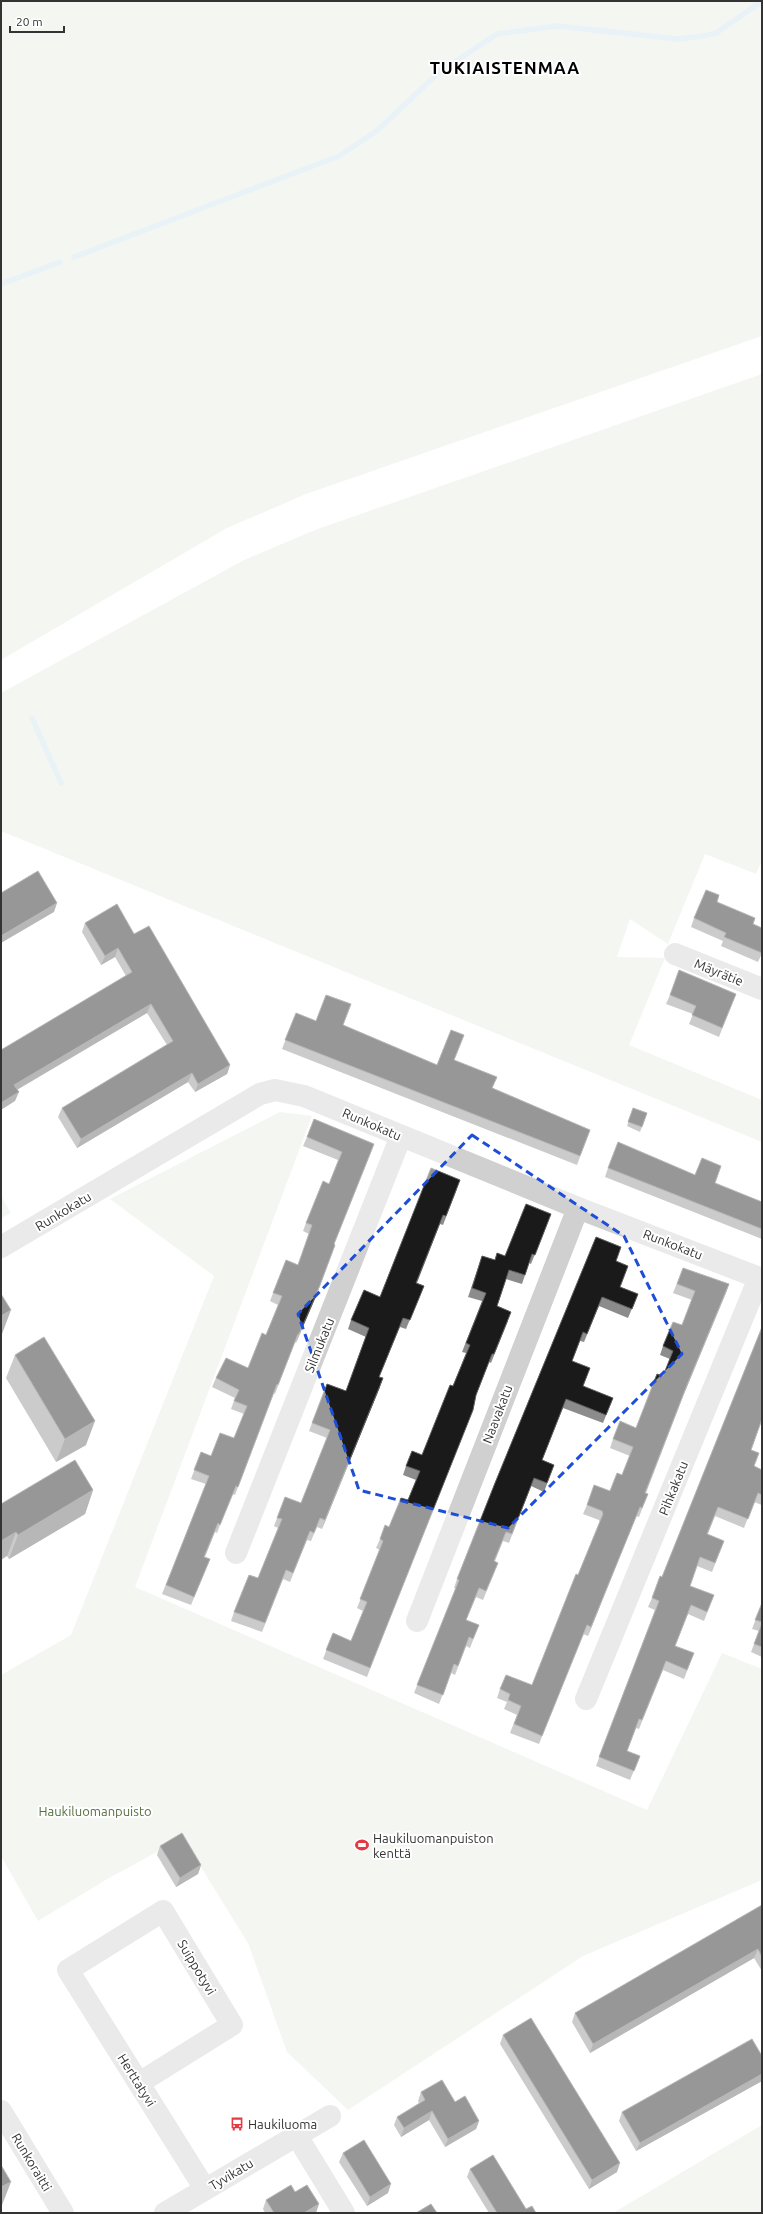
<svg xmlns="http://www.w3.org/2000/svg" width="763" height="2214" font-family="Ubuntu,sans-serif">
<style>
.green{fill:#e6ecdf}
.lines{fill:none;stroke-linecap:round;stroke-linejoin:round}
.stream{stroke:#cfe2ee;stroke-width:5.5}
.minor{stroke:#d0d0d0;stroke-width:22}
.wall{fill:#8c8c8c}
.shaded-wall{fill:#5f5f5f}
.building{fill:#1a1a1a;stroke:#5f5f5f}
.marked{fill:none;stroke:#1d4ed8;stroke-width:3;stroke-dasharray:8 5;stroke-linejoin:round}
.labels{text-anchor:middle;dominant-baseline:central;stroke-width:4;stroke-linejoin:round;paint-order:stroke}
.street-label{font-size:13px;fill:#333;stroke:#fff}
.park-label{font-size:13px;fill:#56703f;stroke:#fff}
.poi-label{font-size:13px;fill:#333;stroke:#fff;text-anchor:start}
.district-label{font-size:17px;font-weight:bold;letter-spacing:1px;fill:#000;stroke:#fff}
</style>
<rect width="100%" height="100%" fill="#fff"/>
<!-- green -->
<path class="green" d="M1 1H762V336L306 494 227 528 1 660Z
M762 374V860L756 874 705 854 668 944 630 919 617 957 665 958 629 1045 762 1100V1142L1 831V693L244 560 315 530Z
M280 1112 312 1116 135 1587 647 1810 722 1653 762 1669V1880L583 1956 348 2110 287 2052 248 1943 183 1838 109 1878 38 1921 1 1856V1675L71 1635 214 1276 110 1199Z
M1 1196 11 1213 1 1218Z
M762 2125V2213H613Z"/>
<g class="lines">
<!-- stream -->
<path class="stream" d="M74 257 339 156 378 130 438 73 497 34 557 26 678 39 704 36 716 33 762 1
M1 284 60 262
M32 718 61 783"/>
<!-- minor -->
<path class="minor" d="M675 954 762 989
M1 1247 260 1094 275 1090 304 1096 578 1208 762 1279
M236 1553 401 1136
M417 1621 578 1208
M586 1699 759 1278
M139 2083 232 2025 163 1911 68 1970 205 2189
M1 2111 63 2213
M297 2136 344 2213
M165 2213 330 2116"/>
</g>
<!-- wall -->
<path class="wall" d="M717 902 753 924 762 953 758 962 721 946 723 941 691 927 694 918Z
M85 923 134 934 230 1065 227 1074 195 1092 188 1082 77 1148 58 1117 62 1108 167 1045 147 1013 17 1090 15 1101 1 1050 126 976 115 957 101 965 82 932Z
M736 994 719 1037 689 1024 693 1014 666 1004 670 995Z
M296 1013 316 1021 343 1025 437 1065 455 1060 493 1088 590 1130 577 1165 282 1049Z
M633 1108 647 1113 640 1132 627 1126Z
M307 1137 371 1152 334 1244 335 1245 317 1294 296 1343 295 1342 275 1394 274 1393 235 1495 232 1494 217 1533 215 1532 205 1557 210 1559 191 1605 162 1594 206 1484 191 1479 201 1452 211 1456 234 1438 244 1414 231 1409 235 1398 212 1387 216 1378 248 1368 266 1335 278 1305 270 1301 286 1260 298 1265 309 1234 303 1231 306 1223 329 1184 338 1160 303 1146Z
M608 1168 715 1184 762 1202V1239L605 1177Z
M457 1189 443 1225 440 1224 417 1283 424 1286 420 1295 406 1329 400 1327 379 1377 380 1387 322 1529 317 1527 311 1541 307 1540 290 1582 283 1579 262 1632 231 1621 234 1612 258 1578 278 1528 274 1526 285 1497 301 1503 327 1438 309 1431 327 1384 346 1391 366 1337 348 1329 351 1320 380 1297Z
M551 1214 531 1264 529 1263 522 1284 506 1279 497 1306 508 1321 491 1363 489 1362 367 1677 323 1659 333 1633 351 1641 363 1611 357 1608 380 1550 376 1548 380 1539 408 1500 416 1480 403 1475 406 1466 422 1455 453 1386 466 1353 462 1352 482 1301 468 1297 482 1256 495 1260 497 1253 505 1256Z
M616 1261 620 1287 638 1294 628 1318 599 1306 584 1342 580 1341 572 1361 584 1387 613 1398 603 1423 563 1408 542 1460 554 1465 544 1492 531 1486 509 1543 503 1541 495 1561V1571L483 1600 476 1597 466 1620 479 1625 470 1648 466 1646 455 1675 451 1673 439 1704 414 1693 456 1588H454L457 1579Z
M683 1268 729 1284 684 1394 646 1493 648 1494 639 1517 636 1516 588 1636 583 1634 539 1744 510 1733 517 1715 504 1709 507 1702 497 1698 500 1689 532 1685 578 1575 600 1522 599 1520 583 1514 587 1505 610 1491 622 1475 630 1456 610 1448 613 1439 636 1428 663 1376 670 1359 660 1355 663 1346 682 1325 692 1300 673 1293Z
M762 1327V1420L751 1450 754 1466 762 1470V1505L754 1502 744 1528 715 1516 708 1534 724 1541 712 1572 697 1566 690 1586 714 1595 704 1621 688 1614 675 1646 694 1653 684 1679 663 1670 639 1729 636 1728 627 1751 640 1756 630 1780 596 1766 655 1610 648 1607 652 1598 662 1577Z
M15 1355 86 1445 56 1462 6 1378Z
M93 1490 85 1514 9 1559 7 1556 1 1504Z
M762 1603V1657L751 1652 759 1631 752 1629Z
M160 1846 201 1865 198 1874 176 1887 157 1855Z
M762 1905V1971L754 1958 590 2053 572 2022 575 2013Z
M503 2035 617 2172 589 2189 500 2044Z
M762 2056V2081L636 2151 619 2121 622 2112Z
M421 2092 455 2102 479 2121 476 2129 445 2147 429 2120 401 2137 394 2125 397 2117 419 2103 418 2101Z
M343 2153 388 2193 367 2206 339 2162Z
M470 2169 526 2209 536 2213H489L467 2177Z
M266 2200 316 2213H265L263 2209Z"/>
<!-- shaded-wall -->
<path class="shaded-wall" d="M57 903 54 912 1 943V936Z
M118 948 115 957 101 965 105 956Z
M151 1004 147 1013 11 1093 14 1085Z
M230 1065 227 1074 195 1092 198 1084Z
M192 1073 188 1082 77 1148 81 1139Z
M19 1092 15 1101 1 1110V1103Z
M729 1284 726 1293 684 1394 687 1385Z
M320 1285 317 1294 296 1343 299 1334Z
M11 1310 2 1334H1V1316Z
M383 1378 380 1387 322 1529 325 1520Z
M95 1421 86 1445 56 1462 65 1439Z
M93 1490 85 1514 9 1559 18 1535Z
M640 1507 636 1516 588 1636 591 1627Z
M16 1532 7 1556 1 1560V1541Z
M210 1559 206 1567 191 1605 194 1597Z
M201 1865 198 1874 176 1887 180 1878Z
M758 1949 754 1958 590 2053 593 2044Z
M762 2074V2081L636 2151 640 2143Z
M432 2111 429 2120 401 2137 404 2128Z
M479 2121 476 2129 445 2147 448 2139Z
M620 2163 617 2172 589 2189 592 2180Z
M11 2182 2 2205 1 2206V2187Z
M391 2184 388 2193 367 2206 370 2197Z
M319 2204 316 2213H304Z"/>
<!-- building -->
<path class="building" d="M38 871 57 903 1 936V893Z
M706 890 719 895 717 902 755 918 753 924 762 928V953L724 937 726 933 694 918Z
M117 904 134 934 149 926 230 1065 198 1084 192 1073 81 1139 62 1108 173 1041 151 1004 14 1085 19 1092 1 1103V1050L132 972 118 948 105 956 85 923Z
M679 970 736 994 722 1028 692 1015 696 1006 670 995Z
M326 995 351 1004 343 1025 437 1065 451 1030 464 1035 454 1060 497 1077 492 1088 590 1130 580 1156 285 1040 296 1013 316 1021Z
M633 1108 647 1113 642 1127 628 1122Z
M314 1119 374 1144 334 1244 335 1245 320 1285 299 1334H298L278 1385 277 1384 238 1487 236 1486 220 1525 218 1523 204 1557 210 1559 194 1597 166 1585 209 1476 194 1470 201 1452 211 1456 220 1433 234 1438 247 1406 234 1401 239 1390 216 1378 226 1358 248 1368 262 1333 266 1335 282 1296 273 1293 286 1260 298 1265 312 1225 306 1223 323 1181 329 1184 342 1152 307 1137Z
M618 1142 695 1175 702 1158 721 1166 715 1183 762 1202V1229L608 1168Z
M431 1168 460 1180 446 1216 443 1215 416 1283 424 1286 410 1320 403 1318 379 1377 383 1378 325 1520 320 1518 314 1533 310 1531 293 1573 286 1570 265 1623 234 1612 249 1575 258 1578 282 1519 277 1518 285 1497 301 1503 330 1430 312 1423 327 1384 346 1391 369 1328 351 1320 364 1290 380 1297Z
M526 1204 551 1214 535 1255 532 1254 525 1275 509 1270 497 1306 511 1312 494 1354H492L476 1395 473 1410 370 1668 326 1650 333 1633 351 1641 367 1602 360 1599 383 1541 380 1539 385 1525 389 1527 401 1498 408 1500 420 1471 406 1466 412 1451 422 1455 450 1385 453 1386 470 1345 466 1343 486 1293 472 1288 482 1256 495 1260 497 1253 505 1256Z
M596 1237 621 1247 616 1261 628 1266 620 1287 638 1294 632 1309 602 1297 587 1334 583 1332 572 1361 590 1368 583 1386 613 1398 606 1415 566 1399 542 1460 554 1465 547 1483 534 1478 512 1534 506 1532 494 1561 498 1563 486 1591 479 1588 466 1620 479 1625 473 1639 469 1637 458 1666 454 1664 443 1695 417 1685 459 1580 457 1579 495 1483Z
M683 1268 729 1284 687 1385 645 1493 648 1494 642 1508 640 1507 591 1627 587 1625 542 1736 514 1724 521 1706 508 1700 510 1694 500 1689 506 1675 532 1685 576 1574 578 1575 603 1514 602 1511 587 1505 594 1485 610 1491 617 1473 622 1475 633 1447 613 1439 620 1421 636 1428 657 1374 663 1376 673 1351 663 1346 673 1322 682 1325 695 1291 677 1284Z
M1 1294 11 1310 1 1316Z
M762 1327V1419L751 1450 759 1453 754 1466 762 1470V1495L758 1493 748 1519 718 1507 707 1534 724 1541 715 1563 700 1557 690 1586 714 1595 707 1612 691 1605 675 1646 694 1653 687 1670 666 1661 642 1720 639 1719 627 1751 640 1756 634 1771 599 1757 659 1601 652 1598 660 1576 662 1577Z
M44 1337 95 1421 65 1439 15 1355Z
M75 1460 93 1490 18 1535 16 1532 1 1541V1504Z
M762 1603V1622L755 1620Z
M762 1623V1647L754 1644Z
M182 1833 201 1865 180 1878 160 1846Z
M762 1905V1957L758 1949 593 2044 575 2013Z
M531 2018 620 2163 592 2180 503 2035Z
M752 2039 762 2056V2074L640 2143 622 2112Z
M442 2080 455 2102 465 2096 479 2121 448 2139 432 2111 404 2128 397 2117 425 2100 421 2092Z
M364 2140 391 2184 370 2197 343 2153Z
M493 2155 526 2209 532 2206 536 2213H497L470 2169Z
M1 2165 11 2182 1 2187Z
M291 2185 295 2192 307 2185 319 2204 304 2213H274L266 2200Z
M431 2204 437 2213H416Z"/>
<!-- marked area -->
<path d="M0 0H763V2214H0ZM472 1135 624 1236 682 1354 508 1528 359 1490 298 1314Z" fill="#fff" fill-opacity=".55" fill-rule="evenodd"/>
<path class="marked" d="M472 1135 624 1236 682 1354 508 1528 359 1490 298 1314Z"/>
<!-- icons -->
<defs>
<g id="stadium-bare" transform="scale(1.08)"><path d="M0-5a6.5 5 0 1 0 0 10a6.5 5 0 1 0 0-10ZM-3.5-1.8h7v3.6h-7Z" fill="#e63946" stroke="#fff" stroke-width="2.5" paint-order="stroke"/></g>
<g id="bus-bare" transform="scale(1.08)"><path d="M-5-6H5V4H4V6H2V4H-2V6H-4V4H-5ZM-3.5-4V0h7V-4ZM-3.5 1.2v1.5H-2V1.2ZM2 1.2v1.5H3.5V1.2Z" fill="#e63946" stroke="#fff" stroke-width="2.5" paint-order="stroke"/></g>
</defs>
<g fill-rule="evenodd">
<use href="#stadium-bare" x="362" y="1845"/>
<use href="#bus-bare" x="237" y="2124"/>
</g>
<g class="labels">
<!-- street labels -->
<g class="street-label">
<text transform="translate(719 972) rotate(22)">Mäyrätie</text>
<text transform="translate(372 1124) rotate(23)">Runkokatu</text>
<text transform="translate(63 1211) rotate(-31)">Runkokatu</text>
<text transform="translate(673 1244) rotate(21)">Runkokatu</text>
<text transform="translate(319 1345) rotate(-68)">Silmukatu</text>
<text transform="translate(497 1414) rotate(-69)">Naavakatu</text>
<text transform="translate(673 1488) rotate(-68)">Pihkakatu</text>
<text transform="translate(197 1967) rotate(59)">Suippotyvi</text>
<text transform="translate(137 2080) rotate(58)">Herttatyvi</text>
<text transform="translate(32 2162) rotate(59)">Runkoraitti</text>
<text transform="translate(231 2174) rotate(-31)">Tyvikatu</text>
</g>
<!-- park labels -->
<g class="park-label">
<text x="95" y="1811">Haukiluomanpuisto</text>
</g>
<!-- poi labels -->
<g class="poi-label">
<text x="373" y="1838">Haukiluomanpuiston<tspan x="373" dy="15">kenttä</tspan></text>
<text x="248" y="2124">Haukiluoma</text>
</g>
<!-- district labels -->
<g class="district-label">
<text x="505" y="67">TUKIAISTENMAA</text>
</g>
</g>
<!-- border -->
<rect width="763" height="2214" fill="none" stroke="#333333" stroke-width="4"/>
<!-- scale -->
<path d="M10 26v6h54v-6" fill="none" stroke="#333333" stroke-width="2"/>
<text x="16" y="26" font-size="12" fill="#333333" stroke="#ffffff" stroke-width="3" paint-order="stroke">20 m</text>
</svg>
